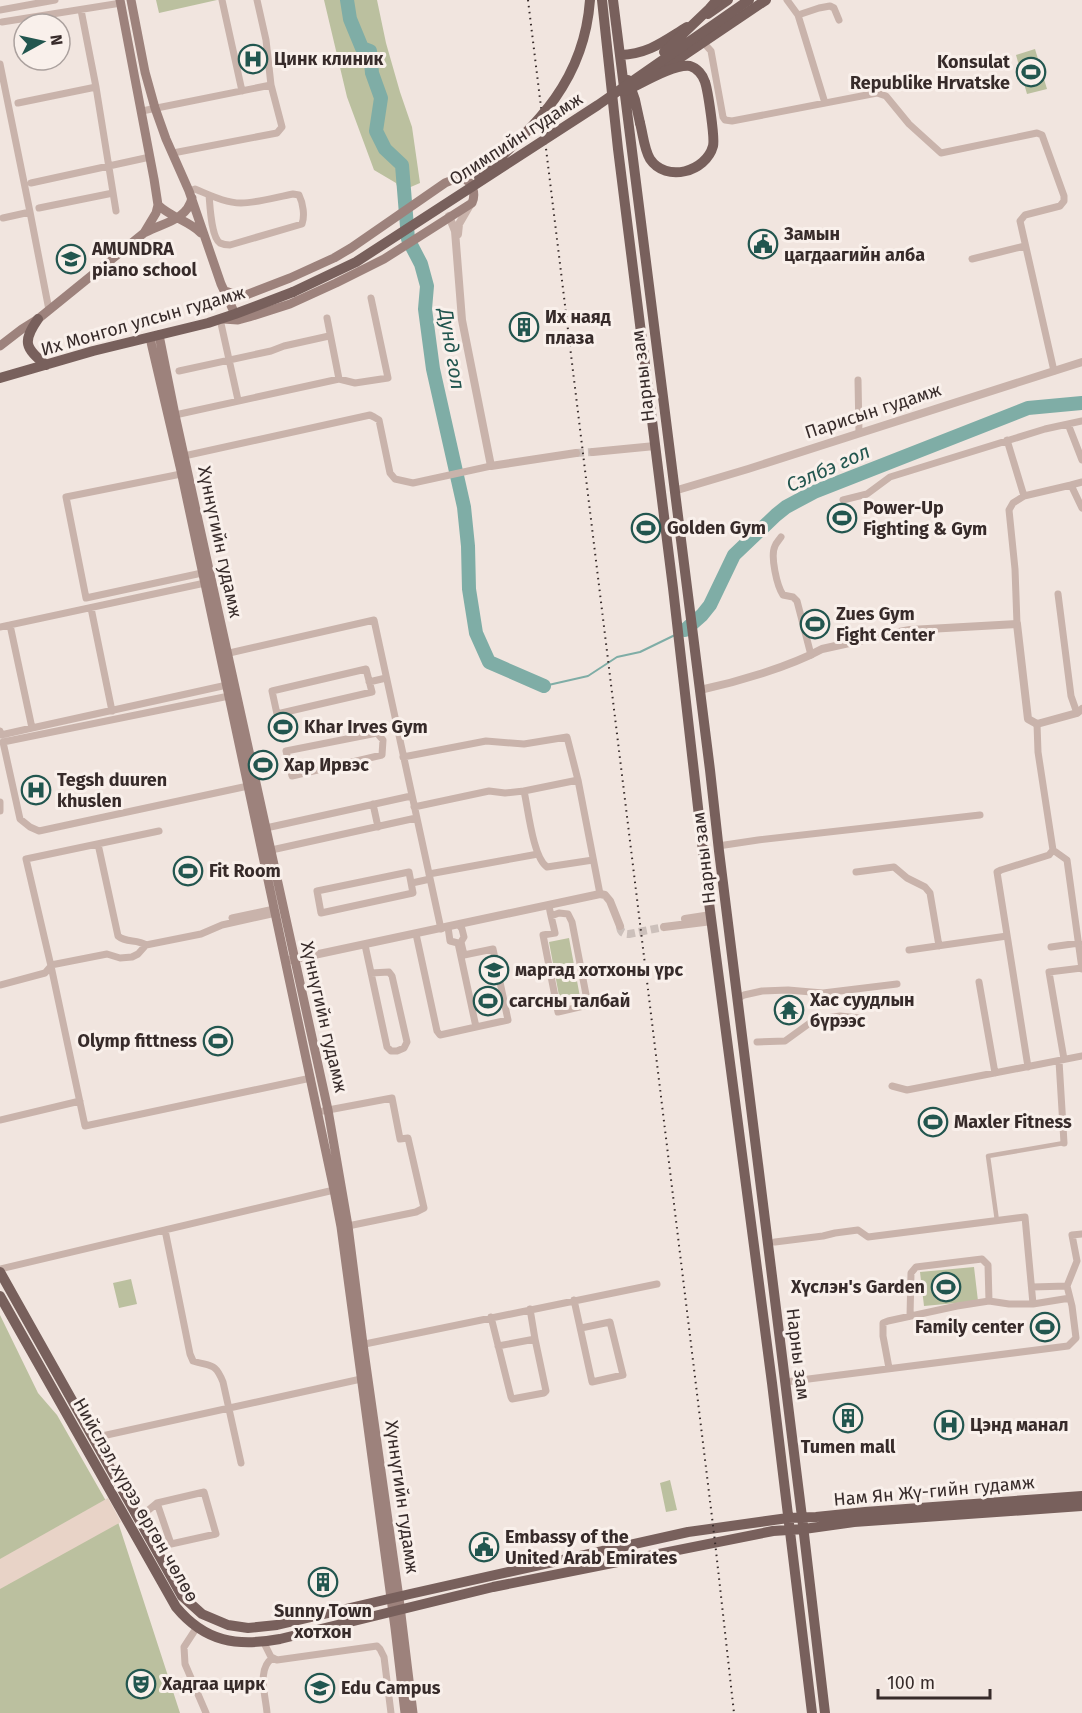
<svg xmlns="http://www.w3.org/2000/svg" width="1082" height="1713" font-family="'Fira Sans',sans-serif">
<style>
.green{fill:#bbc09f}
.plaza{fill:#e8d3c7}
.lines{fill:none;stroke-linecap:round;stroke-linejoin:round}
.stream{stroke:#7fada6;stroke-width:2}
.river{stroke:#7fada6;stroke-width:14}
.tertiary-tunnel{stroke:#ccc0bb;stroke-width:8;stroke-dasharray:8 4;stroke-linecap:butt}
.pedestrian{stroke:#c9b3ab;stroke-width:4.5}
.minor{stroke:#c9b3ab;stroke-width:7}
.tertiary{stroke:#c9b3ab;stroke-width:8}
.secondary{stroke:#9d827c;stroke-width:9}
.primary{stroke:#78605c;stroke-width:10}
.rail{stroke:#372b2a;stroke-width:2;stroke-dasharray:1.5 4.5;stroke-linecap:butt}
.primary-bridge{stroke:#78605c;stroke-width:10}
.labels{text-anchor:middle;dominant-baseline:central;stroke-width:6;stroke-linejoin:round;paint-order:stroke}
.poi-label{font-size:18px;font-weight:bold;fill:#372b2a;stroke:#f9f0eb;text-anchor:start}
.street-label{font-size:18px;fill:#372b2a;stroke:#f9f0eb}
.water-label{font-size:20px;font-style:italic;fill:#22564f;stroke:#f9f0eb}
</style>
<rect width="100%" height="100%" fill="#f1e5df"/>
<!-- green -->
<path class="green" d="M156 0H217L159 13Z
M324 0H377L386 43 400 92 412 127 420 183 399 192 396 183 374 170 347 97Z
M1035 49 1047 89 1027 94 1016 55Z
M569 938 580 997 560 1001 549 942Z
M492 990 496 1011 484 1014 480 992Z
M974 1267 978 1301 924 1306 920 1272Z
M131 1279 137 1304 119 1308 113 1283Z
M0 1315 38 1393 57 1415 118 1522 180 1713H0Z
M670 1480 677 1510 666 1512 660 1483Z"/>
<!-- plaza -->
<path class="plaza" d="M108 1498 121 1522 0 1589V1559Z"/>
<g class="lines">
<!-- stream -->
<path class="stream" d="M544 686 588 676 617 657 640 652 675 635"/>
<!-- river -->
<path class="river" d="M347 0 350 19 362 48 370 51 372 73 381 98 376 131 385 149 402 165 408 239 421 264 427 286 425 309 433 369 464 507 468 546 469 589 476 633 489 662 544 686
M685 630 702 615 710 605 734 555 776 515 786 507 814 492 1028 408 1082 403"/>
<!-- tertiary-tunnel -->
<path class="tertiary-tunnel" d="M576 453 593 452
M620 926C620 932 623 934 629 934L664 927"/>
<!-- pedestrian -->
<path class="pedestrian" d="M997 1221 988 1156 1064 1143"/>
<!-- minor -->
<path class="minor" d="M222 0 242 91
M787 0 798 15 825 103
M0 10 55 0
M81 10 96 87 116 211
M798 15 819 8 830 6 834 8 839 20
M2 22 121 3
M703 42 711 51 723 117 725 120 732 121 877 93 886 96 909 124 941 153 1037 133 1042 135 1064 196V201L1060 206 1025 215 1020 221 1054 371
M0 64 30 212
M18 103 96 87
M142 111 271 85
M173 153 277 133 282 127 271 85 266 40 257 0
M31 183 150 157
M189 191 195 189C210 195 225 203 241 203 257 203 277 197 293 194L299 195C303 203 305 216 302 224L230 245C227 245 222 244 220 243 211 237 210 205 209 195
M39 208 113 193
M3 218 30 212 49 310
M972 259 1025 246
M327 318 339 379
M220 319 238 400
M179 371 271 351 284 346 329 336
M858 380 859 433
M175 415 339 379 355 383 388 378 371 298
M1068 424 1082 460
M1007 440 1024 496 1013 503 1009 510 1015 569 1017 624
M184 456 370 415 374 417 379 420 390 473 395 479 413 483 491 466
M181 474 66 497 86 598 202 573
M1082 482 1071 485 1082 508
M1024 496 1071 485
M843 500 867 494 890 477 1045 429 1082 421
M781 537C779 540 776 543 775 546 770 556 777 586 783 595L793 597 797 601 811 655
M1058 594 1071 696 1077 713
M91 608 112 711
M10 625 32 728
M0 627 205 583
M225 654 374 620 441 929
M366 669 372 692 277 714 272 691Z
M369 682 386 678
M229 696 3 742 20 819 30 827 39 831 248 786
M1037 724 1038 752 1053 850
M0 731 1 735 32 728 227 685
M377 733 383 740 382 755 292 776 286 751Z
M403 757 486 741 524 744 567 737 578 780
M524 791C528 808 533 858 547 867L593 860
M0 802V811
M373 804 378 827
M414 807 489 791 505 793 524 791 578 780 600 894
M266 828 411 796
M159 831 26 859 51 966 85 1126 311 1078
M98 844 118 936C126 943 137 939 146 945
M718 846 758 840 980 815
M1053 850 1067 860 1082 969
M267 851 416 818
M409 872 413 893 321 913 317 891Z
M856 872 894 867 907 878 925 887 930 893 939 946
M429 874 538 854
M412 883 430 879
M549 905C550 914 553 923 555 933L543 935 558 1012 588 1005 572 922 568 914 559 913 551 916
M232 918 274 909
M448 927 450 941 458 943 476 1027 508 1020 493 949 464 955 461 942 464 937 462 929 459 925
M416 934 437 1031 440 1035 476 1027
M365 945 387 1047 391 1051H397L404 1048 407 1042 392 976 389 972 371 973
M1051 947 1079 943
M909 950 1007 936
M51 965 107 954 120 958 132 957 138 954 146 945 201 934 222 925 276 913
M979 982 995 1073
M0 985 45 973 51 966
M737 999 744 995 762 991 788 990 823 993 897 984
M757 1042 785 1041 814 1020 840 1016 859 1018
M1064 1059 1049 972 1082 968
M1059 1061 1064 1143
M1028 1067 997 872 1001 870 1049 855 1053 850
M892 1086 907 1090 1082 1056
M323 1111 392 1098 400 1139 408 1138 424 1208 416 1212 348 1226
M0 1120 80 1101
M165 1230 190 1354 193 1361C211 1367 215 1362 223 1382L241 1463
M775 1242 823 1236 835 1233 858 1230 868 1237 1025 1217 1033 1304 1070 1298
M0 1269 334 1190
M1032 1287 1067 1286
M574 1300 592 1382 623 1375 610 1322 581 1328
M530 1309 535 1339
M910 1316 911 1273 916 1267 982 1259 988 1265 989 1301
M491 1317 511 1397 512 1399 544 1393 546 1391 535 1339 498 1346
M360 1345 657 1284
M889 1368 883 1336V1323L888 1321 957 1306 989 1301 1009 1304H1033
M785 1382 1068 1346 1076 1338 1072 1306 1067 1286 1077 1261 1072 1235 1082 1234
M93 1438 361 1379
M139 1518 157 1503 204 1492 216 1534 171 1544 157 1503
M197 1627 184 1647 185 1664 206 1713
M263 1641 271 1657 277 1660 377 1646 380 1649 384 1657 391 1713
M267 1713C266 1697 256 1668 273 1658"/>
<!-- tertiary -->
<path class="tertiary" d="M449 216 455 231 462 320 491 466 576 453
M458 234 459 224 470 205
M593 452 655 446
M674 491 748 469 1082 362
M700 690C737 682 789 667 822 649L899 632 910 630 1017 624 1028 719 1037 724 1077 713 1082 709
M685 919 711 915
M664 927 712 921
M286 961 600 894 605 895 610 901 620 926"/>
<!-- secondary -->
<path class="secondary" d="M131 0 145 72 155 108 166 139 189 191 221 284 235 314
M158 205C172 218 189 221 201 233
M146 232C163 223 187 220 192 198
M223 319 238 320 249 317 290 304 336 283 384 259 472 203C476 194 473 179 460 178 456 178 450 181 445 183L351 248 334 258 290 278 246 295H238L225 291
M159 335 175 415 328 1110 348 1226 363 1344 399 1598 413 1713
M150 338 181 471 334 1190 341 1227 395 1628 405 1713
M0 346 22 329 38 319 144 233 156 213 158 205 154 179 120 0"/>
<!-- primary -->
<path class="primary" d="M602 0 618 149 673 588 708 895 772 1383 812 1713
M613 0 710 770 719 851 802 1517 825 1713
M708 14 728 0
M620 55C649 54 664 41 687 27
M659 72 766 0
M628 80 635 100 640 123
M38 319C22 342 25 348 46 365
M0 378 93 351 208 323 235 314 293 292
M0 1272 182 1596 202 1614 228 1625 248 1628 277 1625 410 1594 688 1532 788 1518 816 1517 865 1512 1082 1496
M0 1296 176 1607C205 1642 237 1647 280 1639L493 1587 773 1531 804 1529 854 1522 1082 1506"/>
<!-- rail -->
<path class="rail" d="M528 0 715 1542 734 1713"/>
<!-- primary-bridge -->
<path class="primary-bridge" d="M664 52 709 9 717 0
M625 91C641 84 673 64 690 66 697 68 703 75 705 82 708 91 715 138 713 146 706 172 666 183 650 159 644 149 643 134 640 123
M479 177C536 125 584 83 590 0
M293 292 356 262 598 105 749 0"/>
</g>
<!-- icons -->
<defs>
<g id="hospital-ring" transform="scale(1.5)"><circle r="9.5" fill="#f9f0eb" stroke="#22564f" stroke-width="1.5"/><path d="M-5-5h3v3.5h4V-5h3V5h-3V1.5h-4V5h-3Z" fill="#22564f"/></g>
<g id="stadium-ring" transform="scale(1.5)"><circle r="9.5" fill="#f9f0eb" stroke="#22564f" stroke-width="1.5"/><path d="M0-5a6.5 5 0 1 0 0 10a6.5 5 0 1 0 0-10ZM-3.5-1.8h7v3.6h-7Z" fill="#22564f"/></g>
<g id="civic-ring" transform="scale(1.5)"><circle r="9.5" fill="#f9f0eb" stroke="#22564f" stroke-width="1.5"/><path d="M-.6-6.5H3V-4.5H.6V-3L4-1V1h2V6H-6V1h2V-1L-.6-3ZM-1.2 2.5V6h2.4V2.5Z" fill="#22564f"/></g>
<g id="school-ring" transform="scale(1.5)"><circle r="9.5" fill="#f9f0eb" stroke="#22564f" stroke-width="1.5"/><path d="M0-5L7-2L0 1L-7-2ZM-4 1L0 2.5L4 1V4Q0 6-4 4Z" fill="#22564f"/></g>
<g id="building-ring" transform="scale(1.5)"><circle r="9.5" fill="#f9f0eb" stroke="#22564f" stroke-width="1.5"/><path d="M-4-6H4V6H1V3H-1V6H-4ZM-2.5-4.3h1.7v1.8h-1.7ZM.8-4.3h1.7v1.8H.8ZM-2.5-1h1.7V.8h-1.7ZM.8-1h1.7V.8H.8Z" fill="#22564f"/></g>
<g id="temple-ring" transform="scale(1.5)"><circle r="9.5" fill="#f9f0eb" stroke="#22564f" stroke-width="1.5"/><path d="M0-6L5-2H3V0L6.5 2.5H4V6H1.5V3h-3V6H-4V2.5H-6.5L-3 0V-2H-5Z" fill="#22564f"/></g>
<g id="theatre-ring" transform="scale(1.5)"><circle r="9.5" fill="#f9f0eb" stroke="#22564f" stroke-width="1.5"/><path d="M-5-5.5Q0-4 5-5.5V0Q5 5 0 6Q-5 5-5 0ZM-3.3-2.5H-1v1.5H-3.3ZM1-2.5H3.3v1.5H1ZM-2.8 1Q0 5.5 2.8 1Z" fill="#22564f"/></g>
</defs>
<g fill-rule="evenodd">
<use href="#hospital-ring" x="253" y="59"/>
<use href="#stadium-ring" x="1031" y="72"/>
<use href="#civic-ring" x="763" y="244"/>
<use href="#school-ring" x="71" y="259"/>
<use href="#building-ring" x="524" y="327"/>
<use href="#stadium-ring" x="842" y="518"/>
<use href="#stadium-ring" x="646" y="528"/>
<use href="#stadium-ring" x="815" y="624"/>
<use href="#stadium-ring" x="283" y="727"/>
<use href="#stadium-ring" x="263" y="765"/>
<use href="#hospital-ring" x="36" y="790"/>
<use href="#stadium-ring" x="188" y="871"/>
<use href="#school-ring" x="494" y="970"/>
<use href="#stadium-ring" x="488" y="1001"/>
<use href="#temple-ring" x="789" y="1010"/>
<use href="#stadium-ring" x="218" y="1041"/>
<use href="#stadium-ring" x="933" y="1122"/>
<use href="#stadium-ring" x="946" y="1287"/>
<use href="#stadium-ring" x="1045" y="1327"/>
<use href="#building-ring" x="848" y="1418"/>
<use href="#hospital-ring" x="949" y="1425"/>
<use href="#civic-ring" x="484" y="1547"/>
<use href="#building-ring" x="323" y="1582"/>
<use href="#theatre-ring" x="141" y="1684"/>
<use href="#school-ring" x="320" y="1688"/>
</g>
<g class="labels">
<!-- poi labels -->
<g class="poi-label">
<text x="274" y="59">Цинк клиник</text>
<text x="1010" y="62" text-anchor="end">Konsulat<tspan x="1010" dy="21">Republike Hrvatske</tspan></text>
<text x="784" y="234">Замын<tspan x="784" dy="21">цагдаагийн алба</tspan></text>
<text x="92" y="249">AMUNDRA<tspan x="92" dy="21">piano school</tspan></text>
<text x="545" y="317">Их наяд<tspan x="545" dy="21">плаза</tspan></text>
<text x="863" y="508">Power-Up<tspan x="863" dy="21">Fighting &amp; Gym</tspan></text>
<text x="667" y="528">Golden Gym</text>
<text x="836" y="614">Zues Gym<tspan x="836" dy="21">Fight Center</tspan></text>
<text x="304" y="727">Khar Irves Gym</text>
<text x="284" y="765">Хар Ирвэс</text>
<text x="57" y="780">Tegsh duuren<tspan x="57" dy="21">khuslen</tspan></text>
<text x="209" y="871">Fit Room</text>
<text x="515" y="970">маргад хотхоны үрс</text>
<text x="810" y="1000">Хас суудлын<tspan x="810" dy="21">бүрээс</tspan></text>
<text x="509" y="1001">сагсны талбай</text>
<text x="197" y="1041" text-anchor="end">Olymp fittness</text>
<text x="954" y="1122">Maxler Fitness</text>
<text x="925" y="1287" text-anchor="end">Хүслэн's Garden</text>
<text x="1024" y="1327" text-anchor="end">Family center</text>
<text x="970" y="1425">Цэнд манал</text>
<text x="848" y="1447" text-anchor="middle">Tumen mall</text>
<text x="505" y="1537">Embassy of the<tspan x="505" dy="21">United Arab Emirates</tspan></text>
<text x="323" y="1611" text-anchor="middle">Sunny Town<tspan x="323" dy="21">хотхон</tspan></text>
<text x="162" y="1684">Хадгаа цирк</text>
<text x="341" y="1688">Edu Campus</text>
</g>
<!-- street labels -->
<g class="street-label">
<text transform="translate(516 139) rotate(-33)">Олимпийн гудамж</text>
<text transform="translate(143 321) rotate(-16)">Их Монгол улсын гудамж</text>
<text transform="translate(643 376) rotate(-97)">Нарны зам</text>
<text transform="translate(873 411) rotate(-18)">Парисын гудамж</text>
<text transform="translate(220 542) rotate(78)">Хүннүгийн гудамж</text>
<text transform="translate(704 858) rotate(-97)">Нарны зам</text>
<text transform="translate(324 1017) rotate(77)">Хүннүгийн гудамж</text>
<text transform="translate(798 1354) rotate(83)">Нарны зам</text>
<text transform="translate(934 1491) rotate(-5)">Нам Ян Жү-гийн гудамж</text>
<text transform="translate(402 1497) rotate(82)">Хүннүгийн гудамж</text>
<text transform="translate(136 1500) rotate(60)">Нийслэл хүрээ өргөн чөлөө</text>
</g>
<!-- water labels -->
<g class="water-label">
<text transform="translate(452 349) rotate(81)">Дунд гол</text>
<text transform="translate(828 468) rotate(-24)">Сэлбэ гол</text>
</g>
</g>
<!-- north arrow -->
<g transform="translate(42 42) rotate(82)"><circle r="28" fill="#f9f0eb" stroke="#aba19e" stroke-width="1.5"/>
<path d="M0-4.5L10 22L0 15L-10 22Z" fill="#22564f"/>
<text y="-9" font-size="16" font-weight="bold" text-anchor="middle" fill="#372b2a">N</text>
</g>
<!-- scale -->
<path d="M878 1689v9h112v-9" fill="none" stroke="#372b2a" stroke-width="3"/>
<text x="887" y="1689" font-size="18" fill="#372b2a" stroke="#f9f0eb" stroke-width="4.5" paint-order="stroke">100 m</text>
</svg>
